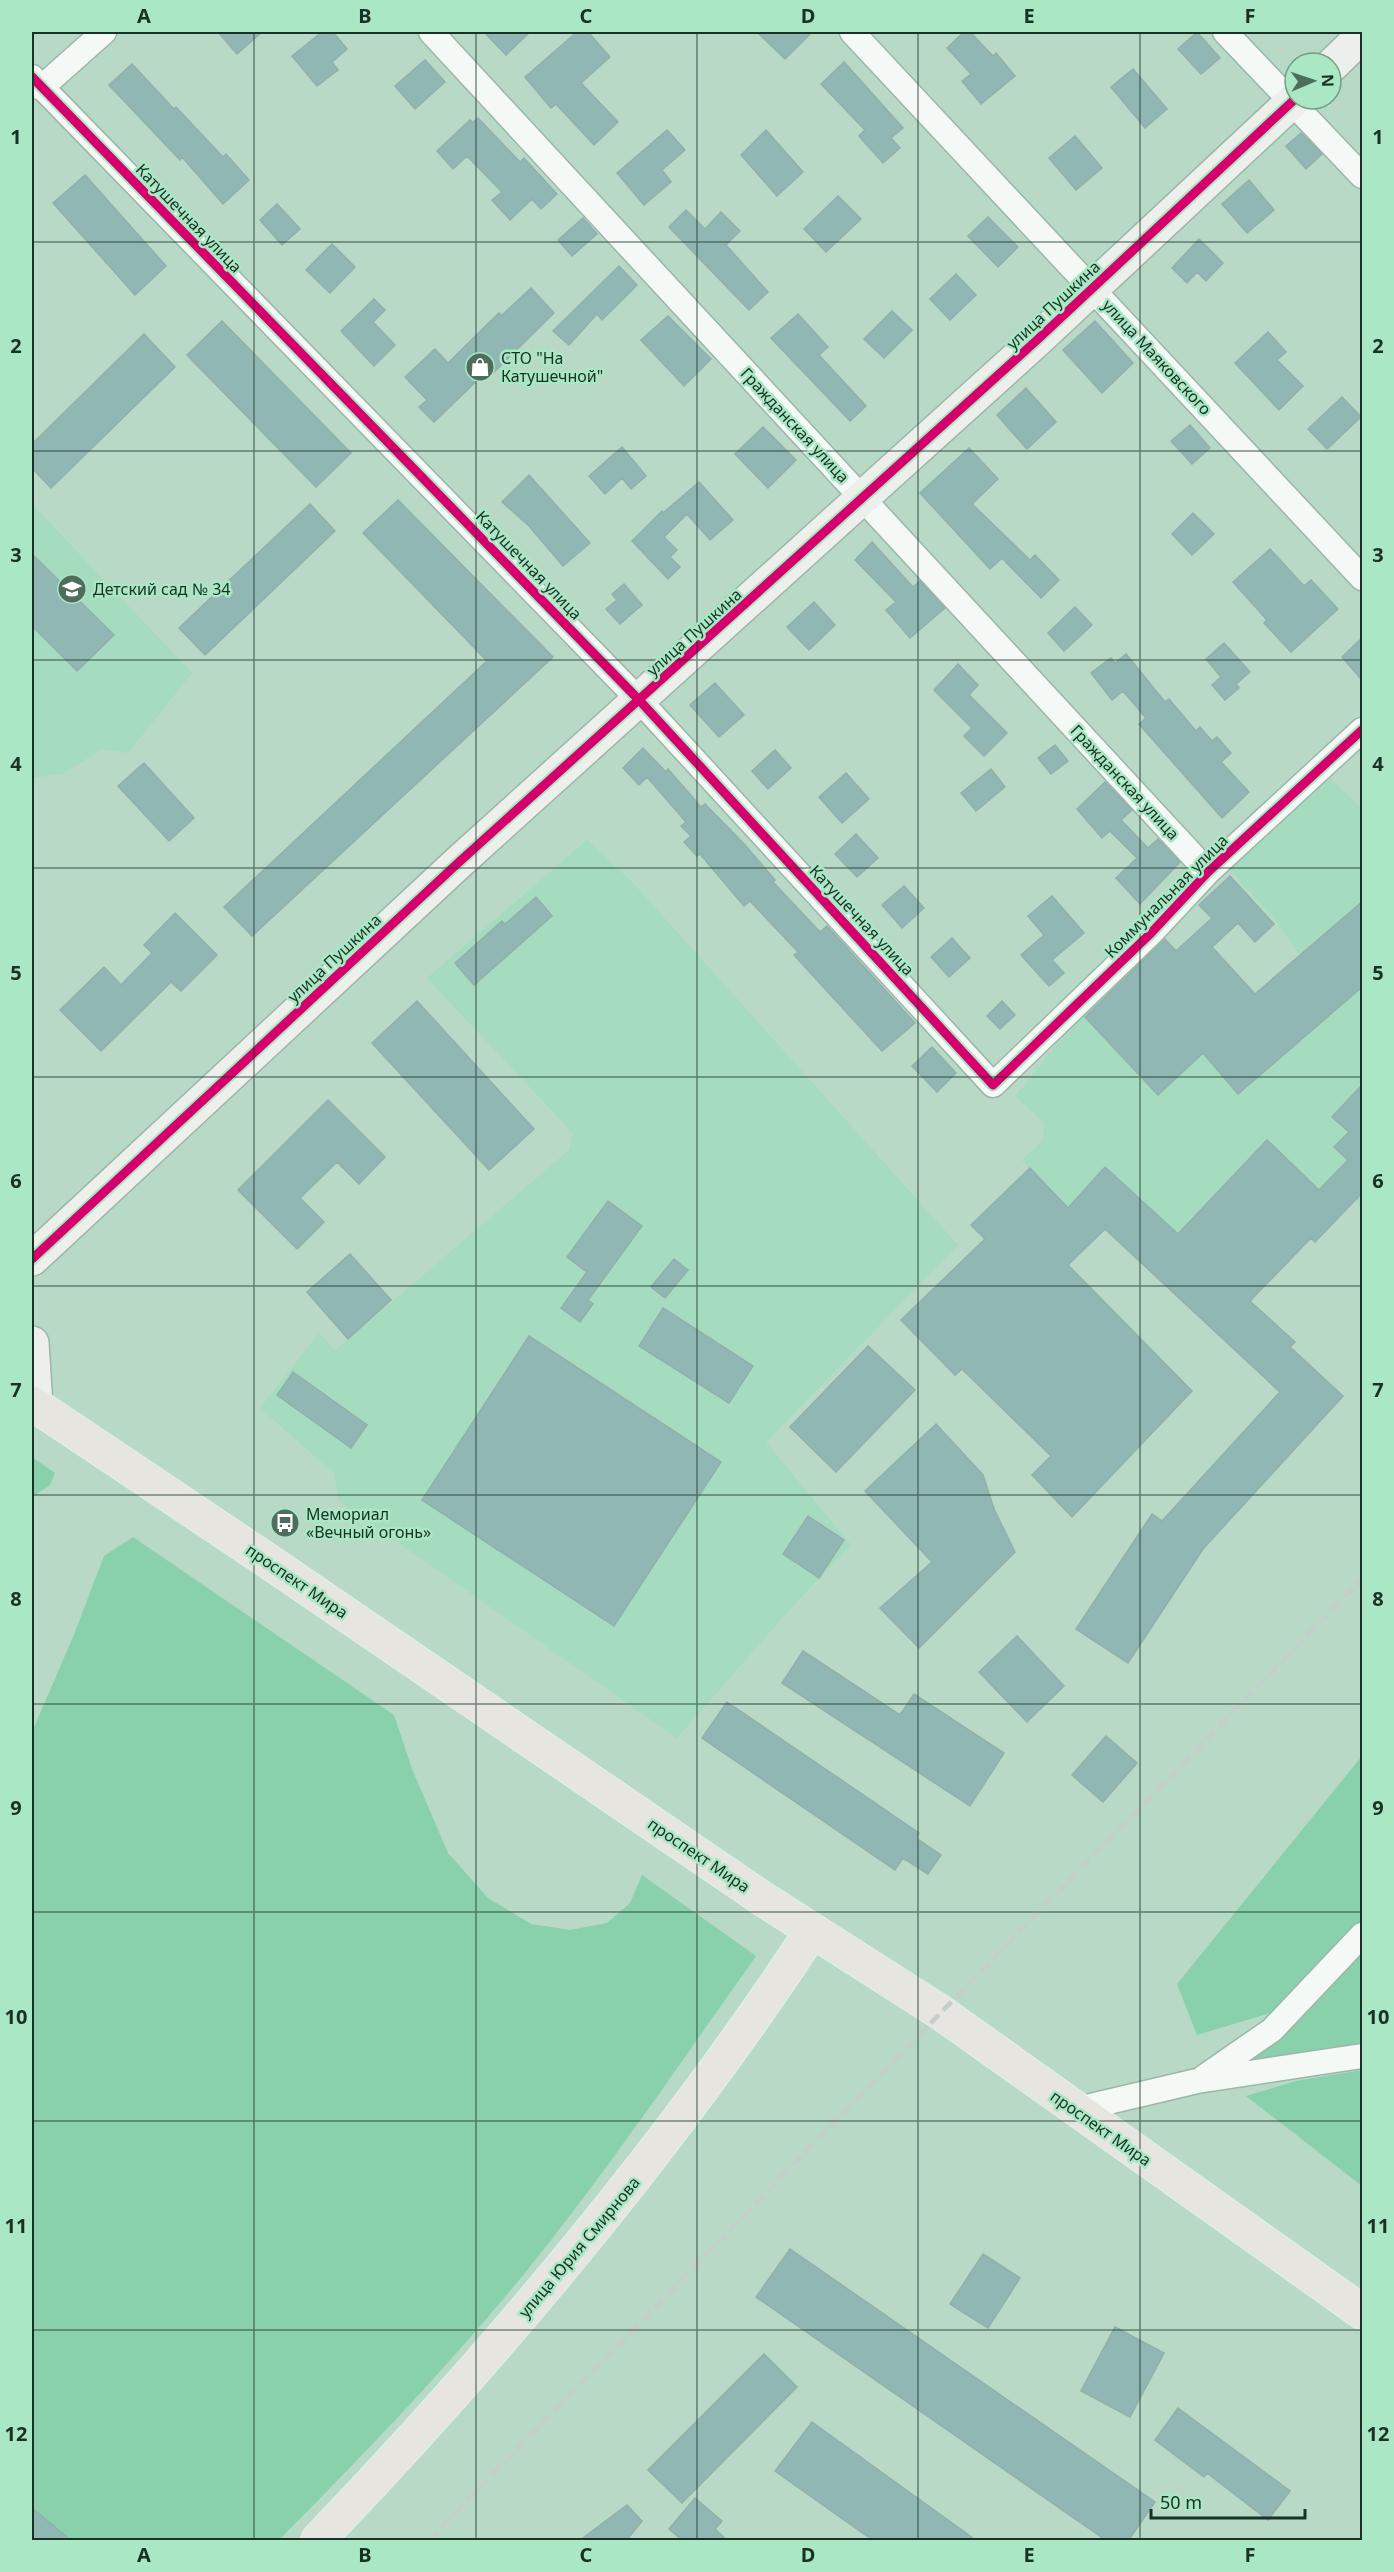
<svg xmlns="http://www.w3.org/2000/svg" width="1394" height="2572" font-family="'Noto Sans',sans-serif">
<style>
.built{fill:#a5dbbe}
.green{fill:#88d1ac}
.building{fill:#91b7b5;stroke:#92afaa;stroke-width:1.5}
.lines{fill:none;stroke-linecap:round;stroke-linejoin:round}
.street-casing{stroke:#9db6a9;stroke-width:27}
.secondary-casing{stroke:#9db6a9;stroke-width:36}
.primary-casing{stroke:#dfeee5;stroke-width:36}
.street{stroke:#f4f9f6;stroke-width:24}
.secondary{stroke:#edefeb;stroke-width:33}
.primary{stroke:#e6e5e0;stroke-width:33}
.rail{stroke:#c5cfc9;stroke-width:4.5;stroke-dasharray:12 6;stroke-linecap:butt}
.cycleway-casing{stroke:#a9e7c5;stroke-width:13}
.cycleway{stroke:#d6006c;stroke-width:9}
.grid{fill:none;stroke:#193225;stroke-width:1.5;stroke-opacity:0.55}
.labels{text-anchor:middle;dominant-baseline:central;stroke-width:5;stroke-linejoin:round;paint-order:stroke}
.street-label{font-size:16px;fill:#193225;stroke:#a9e7c5}
.poi-label{font-size:16px;fill:#193225;stroke:#a9e7c5;text-anchor:start}
.neatline{fill:none;stroke:#193225;stroke-width:2}
.grid-label{font-size:20px;text-anchor:middle;font-weight:bold;fill:#193225}
</style>
<rect width="100%" height="100%" fill="#b7d9c6"/>
<!-- built -->
<path class="built" d="M32 504 192 673 128 753 102 749 62 774 32 778Z
M1325 773 1362 809V1207L1332 1177 1238 1283 1253 1298 1244 1308 1104 1174 1066 1214 1022 1160 1042 1142 1045 1123 1015 1096 1082 1013 1163 937 1235 1010 1300 955 1273 917 1227 867Z
M587 840 633 883 958 1245 766 1442 851 1545 791 1608 677 1738 339 1501 334 1473 260 1408 319 1333 335 1351 569 1150 573 1133 427 978Z"/>
<!-- green -->
<path class="green" d="M32 1457 55 1473 50 1485 32 1497Z
M133 1537 394 1715 412 1769 448 1853 488 1898 531 1924 570 1930 607 1923 630 1903 642 1875 756 1956C680 2063 607 2172 524 2274 448 2367 363 2455 279 2540H72L32 2508V1732L73 1637 104 1556Z
M1362 1756V1922L1284 2009 1197 2035 1177 1984Z
M1362 1946V2047L1249 2065Z
M1362 2070V2186L1246 2096 1296 2081Z"/>
<!-- building -->
<path class="building" d="M218 32H262L237 54Z
M322 32H333L347 49 332 62 338 70 317 86 292 56Z
M484 32H530L506 55Z
M577 32H588L610 57 581 83 618 122 594 145 556 104 551 108 525 77Z
M757 32H812L785 59Z
M964 32H970L993 56 996 53 1015 76 981 104 962 81 971 74 947 48Z
M1197 32 1220 58 1201 74 1178 49Z
M425 60 445 82 415 109 395 86Z
M844 62 903 128 891 138 900 148 883 163 859 136 865 130 821 84Z
M132 64 174 109 176 107 223 157 226 154 249 180 223 204 182 157 180 160 109 85Z
M1133 69 1167 109 1145 128 1111 87Z
M478 118 520 162 524 158 557 194 541 209 532 199 510 220 492 200 502 192 467 156 453 169 437 151 470 120 473 122Z
M667 130 685 150 662 170 671 182 644 205 617 173Z
M766 130 803 172 777 196 741 155Z
M1301 133 1322 154 1306 169 1286 146Z
M1075 136 1102 168 1076 190 1049 158Z
M85 175 166 266 135 295 53 203Z
M1249 180 1274 210 1247 233 1222 204Z
M838 196 861 219 826 252 804 229Z
M277 204 300 229 282 245 260 220Z
M686 210 705 229 721 212 740 231 726 245 768 292 749 310 669 227Z
M988 217 1018 247 998 267 968 236Z
M583 218 597 234 572 256 558 240Z
M1199 239 1223 263 1206 281 1197 272 1187 283 1172 268Z
M332 244 355 267 330 293 306 270Z
M619 266 637 285 602 320 597 314 569 345 553 331Z
M956 274 976 295 950 320 930 299Z
M531 288 554 313 489 377 485 373 434 422 419 407 427 400 405 377 435 349 448 363 499 313 501 316Z
M374 299 385 310 373 322 395 345 374 366 341 331Z
M892 311 912 330 884 358 864 339Z
M798 314 828 347 819 355 866 406 850 421 771 338Z
M668 316 711 359 684 386 641 340Z
M222 321 351 453 316 487 187 355Z
M1095 321 1133 363 1102 393 1063 350Z
M1268 332 1286 352 1277 360 1303 386 1279 410 1235 363Z
M144 334 175 367 51 488 32 468V444Z
M1026 388 1056 422 1027 449 997 415Z
M1342 397 1361 417 1327 449 1308 429Z
M1190 425 1210 448 1192 464 1171 441Z
M763 427 796 460 768 488 735 454Z
M622 447 646 476 631 489 622 478 605 494 589 476Z
M969 448 998 479 972 504 1030 560 1035 555 1059 580 1041 598 1002 558 990 569 920 493Z
M529 475 590 543 563 566 528 525 502 502Z
M699 482 733 520 710 540 687 514 664 537 677 550 670 557 680 567 668 579 632 541 662 511 663 513Z
M398 500 553 657 252 936 224 907 487 661 363 533Z
M310 504 335 531 205 655 179 628Z
M1193 513 1214 534 1192 555 1172 534Z
M872 542 913 587 920 581 945 608 910 638 886 610 896 602 855 560Z
M1270 549 1304 586 1311 580 1338 609 1291 652 1264 623 1267 620 1233 582Z
M32 554 114 635 77 671 32 626Z
M624 584 642 605 620 624 606 609 617 600 612 594Z
M814 602 835 625 809 650 787 627Z
M1075 607 1092 625 1064 651 1048 633Z
M1362 638V680L1342 657Z
M1224 643 1250 672 1236 684 1239 688 1225 700 1212 685 1221 677 1206 659Z
M1126 654 1165 702 1169 699 1196 731 1200 727 1212 741 1217 737 1231 753 1221 762 1249 792 1222 818 1139 724 1146 718 1123 691 1112 700 1091 673 1111 658 1115 663Z
M958 664 978 685 969 695 1007 733 984 756 964 736 972 728 934 690Z
M715 683 744 715 719 737 690 705Z
M1055 745 1068 761 1051 774 1038 758Z
M643 748 666 772 668 769 701 807 705 804 745 845 775 880 773 882 820 932 827 926 915 1023 882 1051 794 955 798 952 750 901 744 906 700 854 697 856 684 842 691 836 681 826 686 822 647 777 639 785 623 768Z
M775 750 791 768 768 789 752 771Z
M144 763 194 818 169 841 118 786Z
M991 769 1005 787 976 811 961 793Z
M846 773 869 799 842 823 819 797Z
M1105 782 1132 810 1121 820 1148 848 1158 839 1180 862 1140 904 1116 878 1137 858 1110 831 1102 838 1077 809Z
M856 834 878 858 857 877 835 854Z
M1230 876 1274 924 1255 942 1238 923 1212 947 1255 994 1362 902V987L1238 1094 1203 1053 1158 1095 1085 1017 1165 939 1176 951 1212 918 1199 905Z
M904 886 924 908 902 928 882 905Z
M1052 896 1084 933 1052 960 1064 973 1049 986 1021 955 1044 935 1028 916Z
M536 897 552 916 474 985 455 963 502 921 505 924Z
M175 913 217 955 181 991 171 982 101 1051 60 1010 104 967 121 985 152 953 144 945Z
M952 938 970 958 949 977 931 957Z
M417 1001 534 1129 489 1170 372 1043Z
M1002 1001 1015 1015 1000 1029 987 1016Z
M932 1047 956 1073 937 1092 912 1066Z
M1362 1085V1193L1315 1242 1311 1238 1250 1301 1295 1342 1290 1347 1343 1396 1203 1549 1128 1663 1076 1629 1152 1514 1162 1521 1280 1392 1105 1229 1068 1265 1192 1391 1072 1517 1032 1475 1051 1456 962 1369 955 1375 901 1320 985 1239 971 1225 1030 1168 1068 1208 1105 1167 1178 1234 1267 1140 1319 1190 1348 1160 1334 1147 1349 1132 1332 1117Z
M328 1100 385 1157 359 1184 337 1162 300 1198 324 1222 297 1249 238 1190Z
M608 1201 642 1226 588 1300 593 1304 580 1322 561 1308 587 1272 567 1257Z
M350 1254 391 1300 348 1339 307 1292Z
M674 1259 688 1270 665 1298 651 1287Z
M663 1308 753 1366 729 1403 639 1346Z
M529 1336 721 1462 614 1626 422 1500Z
M868 1346 915 1390 836 1472 790 1427Z
M293 1372 367 1425 351 1448 277 1395Z
M936 1424 983 1475 994 1509 1015 1552 919 1648 880 1608 932 1562 865 1491Z
M808 1516 844 1540 819 1578 783 1554Z
M1017 1636 1064 1686 1027 1722 979 1672Z
M803 1651 900 1715 914 1694 1004 1753 970 1806 782 1683Z
M727 1702 919 1833 916 1838 941 1855 928 1874 903 1858 895 1870 702 1738Z
M1106 1736 1137 1763 1103 1802 1072 1775Z
M790 2249 1155 2502 1128 2541H1107L756 2297Z
M983 2254 1020 2278 988 2328 950 2304Z
M1115 2327 1164 2353 1130 2417 1081 2391Z
M764 2354 797 2387 682 2503 648 2470Z
M1178 2408 1290 2491 1268 2520 1207 2473 1204 2477 1155 2440Z
M812 2422 977 2541H874L775 2471Z
M695 2498 722 2521 715 2529 728 2541H683L669 2529Z
M627 2505 642 2521 626 2541H579Z
M32 2508 72 2541H38L32 2536Z"/>
<g class="lines">
<!-- street casing -->
<g class="street-casing">
<path id="street" d="M431 32 1208 872
M852 32 1362 578
M1225 32 1362 176
M32 77 640 701 993 1085 1151 933 1208 872 1362 730
M41 88 104 32
M1204 2077 1272 2030 1362 1935
M1074 2110 1197 2081 1362 2056"/>
</g>
<!-- secondary casing -->
<g class="secondary-casing">
<path id="secondary" d="M1331 66 1362 36
M32 1259 458 863 1037 340 1295 99
M32 1343 36 1406"/>
</g>
<!-- primary casing -->
<g class="primary-casing">
<path id="primary" d="M32 1403 262 1557 763 1899 940 2012 1362 2312
M318 2540C499 2351 668 2150 812 1931"/>
</g>
<!-- street -->
<use href="#street" class="street"/>
<!-- secondary -->
<use href="#secondary" class="secondary"/>
<!-- primary -->
<use href="#primary" class="primary"/>
<!-- rail -->
<path class="rail" d="M429 2540 1362 1579"/>
<!-- cycleway casing -->
<g class="cycleway-casing">
<path id="cycleway" d="M32 77 640 701 993 1085 1151 933 1208 872 1362 730
M32 1259 458 863 1037 340 1295 99"/>
</g>
<!-- cycleway -->
<use href="#cycleway" class="cycleway"/>
</g>
<!-- grid -->
<path class="grid" d="M254 32V2540M476 32V2540M697 32V2540M918 32V2540M1140 32V2540M32 242H1362M32 451H1362M32 660H1362M32 868H1362M32 1077H1362M32 1286H1362M32 1495H1362M32 1704H1362M32 1912H1362M32 2121H1362M32 2330H1362"/>
<!-- icons -->
<defs>
<g id="shop-disc" transform="scale(1.5)"><circle r="9.5" fill="#506c5d" stroke="#a9e7c5"/><path d="M-5-2.5h2.3a2.7 3.5 0 0 1 5.4 0H5L5.5 6h-11ZM-1.5-2.5h3a1.5 2.3 0 0 0-3 0Z" fill="#fff"/></g>
<g id="school-disc" transform="scale(1.5)"><circle r="9.5" fill="#506c5d" stroke="#a9e7c5"/><path d="M0-5L7-2L0 1L-7-2ZM-4 1L0 2.5L4 1V4Q0 6-4 4Z" fill="#fff"/></g>
<g id="bus-disc" transform="scale(1.5)"><circle r="9.5" fill="#506c5d" stroke="#a9e7c5"/><path d="M-5-6H5V4H4V6H2V4H-2V6H-4V4H-5ZM-3.5-4V0h7V-4ZM-3.5 1.2v1.5H-2V1.2ZM2 1.2v1.5H3.5V1.2Z" fill="#fff"/></g>
</defs>
<g fill-rule="evenodd">
<use href="#shop-disc" x="480" y="367"/>
<use href="#school-disc" x="72" y="589"/>
<use href="#bus-disc" x="285" y="1523"/>
</g>
<g class="labels">
<!-- street labels -->
<g class="street-label">
<text transform="translate(189 218) rotate(46)">Катушечная улица</text>
<text transform="translate(1053 305) rotate(-43)">улица Пушкина</text>
<text transform="translate(1157 357) rotate(47)">улица Маяковского</text>
<text transform="translate(795 425) rotate(47)">Гражданская улица</text>
<text transform="translate(529 565) rotate(46)">Катушечная улица</text>
<text transform="translate(694 632) rotate(-42)">улица Пушкина</text>
<text transform="translate(1125 782) rotate(47)">Гражданская улица</text>
<text transform="translate(1166 896) rotate(-45)">Коммунальная улица</text>
<text transform="translate(862 920) rotate(47)">Катушечная улица</text>
<text transform="translate(334 958) rotate(-43)">улица Пушкина</text>
<text transform="translate(297 1581) rotate(34)">проспект Мира</text>
<text transform="translate(699 1855) rotate(34)">проспект Мира</text>
<text transform="translate(1101 2128) rotate(35)">проспект Мира</text>
<text transform="translate(579 2247) rotate(-50)">улица Юрия Смирнова</text>
</g>
<!-- poi labels -->
<g class="poi-label">
<text x="501" y="358">СТО "На<tspan x="501" dy="18">Катушечной"</tspan></text>
<text x="93" y="589">Детский сад № 34</text>
<text x="306" y="1514">Мемориал<tspan x="306" dy="18">«Вечный огонь»</tspan></text>
</g>
</g>
<!-- border -->
<rect width="1394" height="2572" fill="none" stroke="#a9e7c5" stroke-width="66"/>
<!-- north arrow -->
<g transform="translate(1313 81) rotate(88)"><circle r="28" fill="#a9e7c5" stroke="#6f9f85" stroke-width="1.5"/>
<path d="M0-4.5L10 22L0 15L-10 22Z" fill="#506c5d"/>
<text y="-9" font-size="16" font-weight="bold" text-anchor="middle" fill="#193225">N</text>
</g>
<!-- scale -->
<path d="M1151 2509v9h154v-9" fill="none" stroke="#193225" stroke-width="3"/>
<text x="1160" y="2509" font-size="18" fill="#193225" stroke="#a9e7c5" stroke-width="4.5" paint-order="stroke">50 m</text>
<rect x="33" y="33" width="1328" height="2506" class="neatline"/>
<g class="grid-label">
<text x="144" y="23">A</text>
<text x="365" y="23">B</text>
<text x="586" y="23">C</text>
<text x="808" y="23">D</text>
<text x="1029" y="23">E</text>
<text x="1250" y="23">F</text>
<text x="16" y="144">1</text>
<text x="1378" y="144">1</text>
<text x="16" y="353">2</text>
<text x="1378" y="353">2</text>
<text x="16" y="562">3</text>
<text x="1378" y="562">3</text>
<text x="16" y="771">4</text>
<text x="1378" y="771">4</text>
<text x="16" y="980">5</text>
<text x="1378" y="980">5</text>
<text x="16" y="1188">6</text>
<text x="1378" y="1188">6</text>
<text x="16" y="1397">7</text>
<text x="1378" y="1397">7</text>
<text x="16" y="1606">8</text>
<text x="1378" y="1606">8</text>
<text x="16" y="1815">9</text>
<text x="1378" y="1815">9</text>
<text x="16" y="2024">10</text>
<text x="1378" y="2024">10</text>
<text x="16" y="2233">11</text>
<text x="1378" y="2233">11</text>
<text x="16" y="2441">12</text>
<text x="1378" y="2441">12</text>
<text x="144" y="2562">A</text>
<text x="365" y="2562">B</text>
<text x="586" y="2562">C</text>
<text x="808" y="2562">D</text>
<text x="1029" y="2562">E</text>
<text x="1250" y="2562">F</text>
</g>
</svg>
